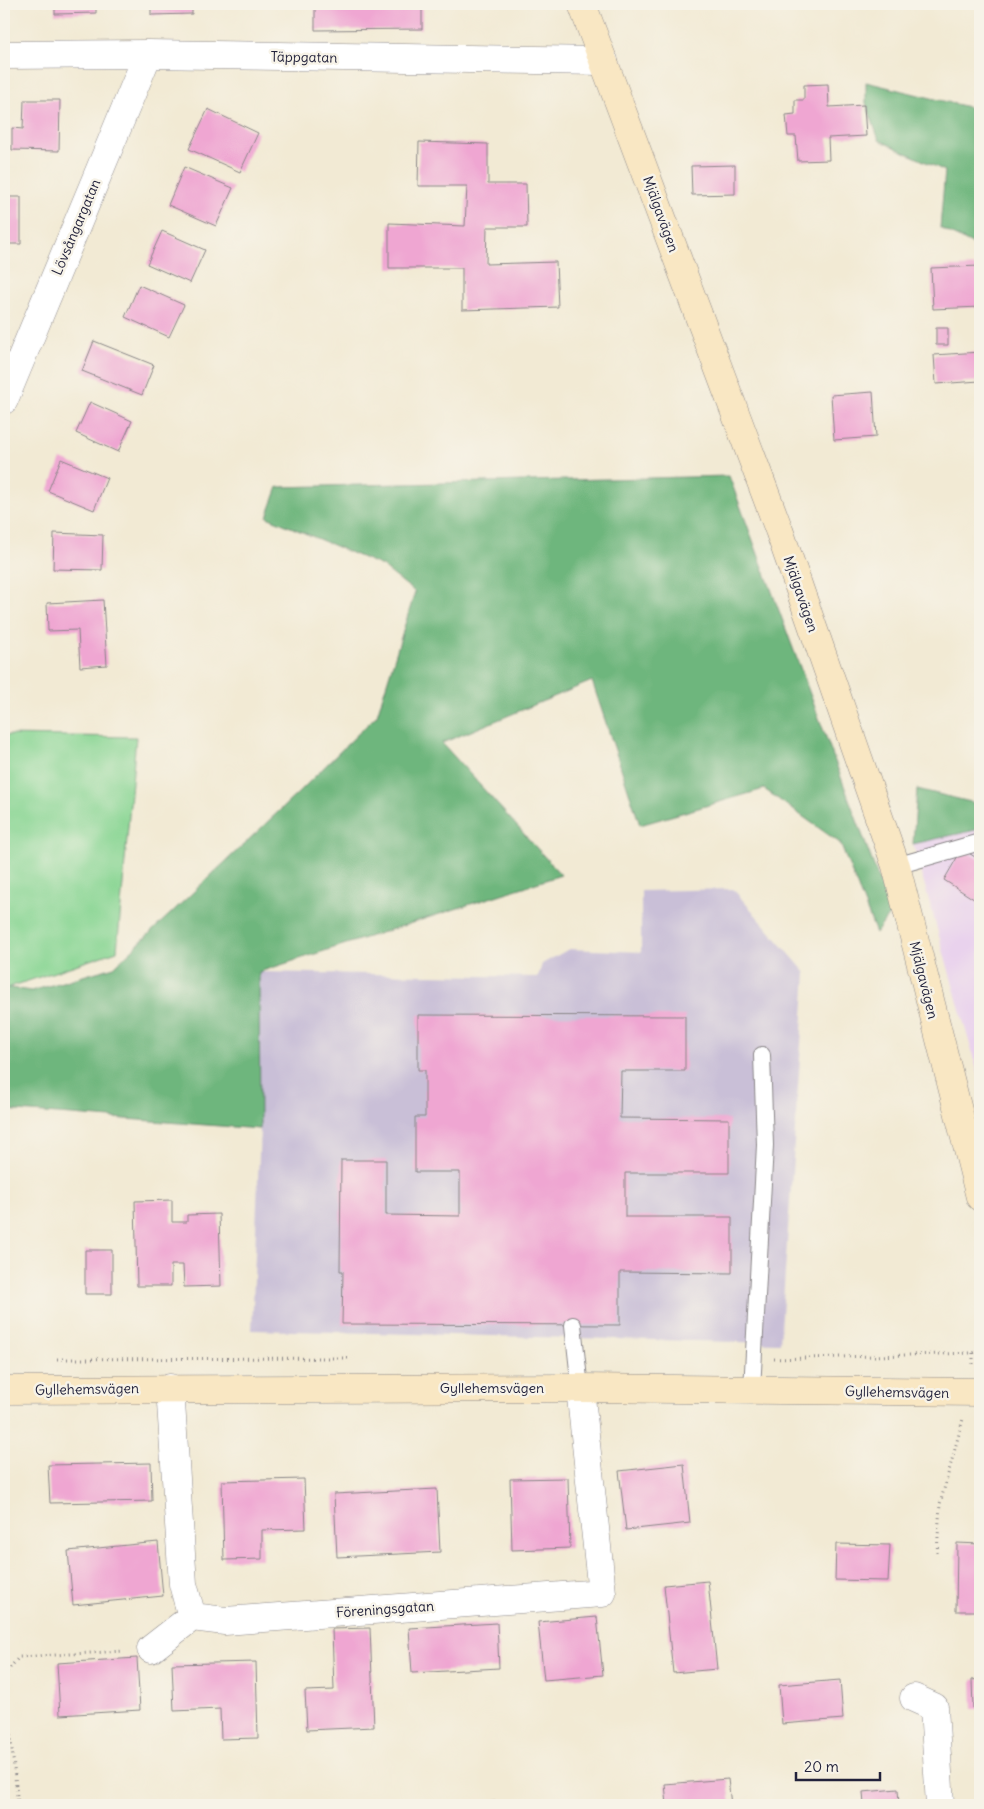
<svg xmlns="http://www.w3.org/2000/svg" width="984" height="1809" font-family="Delius,sans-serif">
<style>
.built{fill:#e9d2ed}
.industrial{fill:#c9bfd7}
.green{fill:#88d593;stroke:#557c67}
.forest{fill:#6eb67d;stroke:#486c5c}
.building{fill:#efa6d2}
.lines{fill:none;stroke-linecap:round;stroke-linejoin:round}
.lane-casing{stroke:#8a8688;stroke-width:18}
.street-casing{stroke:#8a8688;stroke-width:29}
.secondary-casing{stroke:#8a8688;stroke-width:29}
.path{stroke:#8a8688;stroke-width:3;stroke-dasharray:1 4;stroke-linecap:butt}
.lane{stroke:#fff;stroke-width:16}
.street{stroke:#fff;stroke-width:28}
.secondary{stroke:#f9e7c3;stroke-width:28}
.labels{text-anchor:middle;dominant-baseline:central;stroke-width:5;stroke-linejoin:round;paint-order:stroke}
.street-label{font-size:14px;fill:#22223b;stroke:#f7f3e8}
</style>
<rect width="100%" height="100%" fill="#f7f3e8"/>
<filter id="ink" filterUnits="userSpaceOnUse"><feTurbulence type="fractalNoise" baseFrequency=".02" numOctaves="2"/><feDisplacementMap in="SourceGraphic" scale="10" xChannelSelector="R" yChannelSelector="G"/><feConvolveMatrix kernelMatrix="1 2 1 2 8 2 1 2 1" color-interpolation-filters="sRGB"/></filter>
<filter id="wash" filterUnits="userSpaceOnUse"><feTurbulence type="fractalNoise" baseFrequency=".0096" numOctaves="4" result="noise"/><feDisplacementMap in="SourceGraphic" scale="20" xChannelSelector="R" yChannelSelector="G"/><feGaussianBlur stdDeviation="1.12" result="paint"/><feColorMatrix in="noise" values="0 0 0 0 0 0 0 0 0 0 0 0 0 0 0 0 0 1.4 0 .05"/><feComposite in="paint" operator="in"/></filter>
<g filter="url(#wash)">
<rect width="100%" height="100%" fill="#f2ead4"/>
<!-- built -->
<path class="built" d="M980 829V1080L913 844Z"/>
<!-- industrial -->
<path class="industrial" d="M733 889 806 973 780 1343 252 1330 260 1129 259 972 538 977 542 964 569 949 641 952V891Z"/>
<!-- green -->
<path class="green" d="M4 735 136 737 117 951 4 989Z"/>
<!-- forest -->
<path class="forest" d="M866 82 980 110V248L940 228 945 171 879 140 866 103Z
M729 476 891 912 876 933 840 843 764 789 640 825 592 681 442 743 561 875 259 972 260 1129 4 1110V987L31 991 114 967 297 794 377 715 415 592 382 566 267 517 278 487Z
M917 789 975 803 980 793V829L913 844Z"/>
<g id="blocks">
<!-- building -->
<path class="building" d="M55 4H96V13L55 14Z
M151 4H192V14L151 15Z
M315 4H422V29L315 30Z
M828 84 829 107 864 105 866 136 828 138 829 160 798 161 796 136H788L786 115 795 114V100H804V85Z
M24 100H60L59 151 12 150V128L23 129Z
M208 109 258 133 240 172 189 149Z
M419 142 488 144V184H526L527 227H487L486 264 556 262 558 307 462 310V268H389V223L465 226 467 186H418Z
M735 165V194L692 195 691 166Z
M184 167 233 188 216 226 168 205Z
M4 197H21V244H4Z
M162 231 205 250 190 283 147 264Z
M980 266V307L933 309 931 268Z
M139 285 184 305 169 337 125 317Z
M936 328H948V345H936Z
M94 341 154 365 142 395 82 371Z
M980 352V381L936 384 934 355Z
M873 392 876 437 834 440 831 395Z
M90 402 132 421 118 452 76 433Z
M61 459 107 478 94 510 48 491Z
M54 533 103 535 102 570 53 569Z
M103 600 107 665 80 667 78 630 48 631 47 603Z
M962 849 980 860V903L944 880Z
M418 1015 685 1016V1071H621L620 1118 729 1119V1173H625V1217H732V1273L620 1272V1325L342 1324 343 1271H340L341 1160H386V1215L460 1216V1172H415V1117H425V1070H418Z
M172 1200V1222H187V1215L219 1214 221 1286 184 1287 183 1265H171V1286H137L135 1201Z
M85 1250H112V1294H85Z
M151 1463 152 1501 50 1503 48 1465Z
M684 1464 690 1523 626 1530 619 1471Z
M568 1478 570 1548 512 1550 510 1479Z
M304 1479 306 1529 262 1530V1559L224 1560 222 1481Z
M437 1489 440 1552 337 1557 334 1494Z
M158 1542 163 1596 73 1605 68 1551Z
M957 1543 980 1544V1611H956Z
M836 1544 890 1545 888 1581 835 1580Z
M708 1581 717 1669 673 1673 664 1585Z
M597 1617 603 1675 544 1680 538 1622Z
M497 1623 499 1668 412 1673 409 1628Z
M370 1628 374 1727 307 1730 305 1691 334 1690 332 1629Z
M137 1658 140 1710 60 1715 57 1663Z
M256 1662 258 1738 221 1739 220 1709 174 1711 172 1664Z
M980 1679V1709H973L972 1680Z
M840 1680 843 1719 782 1724 779 1685Z
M728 1779 731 1805H667L665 1784Z
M898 1789 899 1805H864L863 1792Z
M501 1801V1805H455V1803Z"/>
</g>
</g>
<g filter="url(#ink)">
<use href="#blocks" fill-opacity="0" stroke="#8a8688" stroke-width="1"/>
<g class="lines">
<!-- lane casing -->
<g class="lane-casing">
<path id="lane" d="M896 866 980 842
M573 1325 580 1388
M752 1390 765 1145 762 1055"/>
</g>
<!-- street casing -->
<g class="street-casing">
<path id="street" d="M4 55 148 54 604 61
M4 400 148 54
M170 1388 183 1584 192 1617 225 1621 602 1593 580 1388
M151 1649 192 1617
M914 1698 934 1707 940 1805"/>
</g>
<!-- secondary casing -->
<g class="secondary-casing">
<path id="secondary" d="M582 4 779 530 896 866 980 1197
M4 1390 580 1388 980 1392"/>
</g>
<!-- path -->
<path class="path" d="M57 1359 351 1358
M774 1359 973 1353 980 1350
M973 1364V1353
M937 1553 940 1504 963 1419
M18 1805 4 1675 19 1657 124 1651"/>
<!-- lane -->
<use href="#lane" class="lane"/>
<!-- street -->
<use href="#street" class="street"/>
<!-- secondary -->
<use href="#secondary" class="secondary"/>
</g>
</g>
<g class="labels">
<!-- street labels -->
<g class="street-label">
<text transform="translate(304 57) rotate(1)">Täppgatan</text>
<text transform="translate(661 214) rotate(70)">Mjälgavägen</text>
<text transform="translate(76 227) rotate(-67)">Lövsångargatan</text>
<text transform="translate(801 594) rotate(71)">Mjälgavägen</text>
<text transform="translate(924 980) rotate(76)">Mjälgavägen</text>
<text x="492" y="1388">Gyllehemsvägen</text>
<text transform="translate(87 1389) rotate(-1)">Gyllehemsvägen</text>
<text transform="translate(897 1392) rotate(1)">Gyllehemsvägen</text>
<text transform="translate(385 1609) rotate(-4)">Föreningsgatan</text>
</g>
</g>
<!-- margin -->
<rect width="984" height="1809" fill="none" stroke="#f7f3e8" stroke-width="20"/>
<!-- scale -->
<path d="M796 1772v8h84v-8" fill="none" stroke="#22223b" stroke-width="2.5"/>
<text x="804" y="1772" font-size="15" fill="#22223b" stroke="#f7f3e8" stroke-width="4" paint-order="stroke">20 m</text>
</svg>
